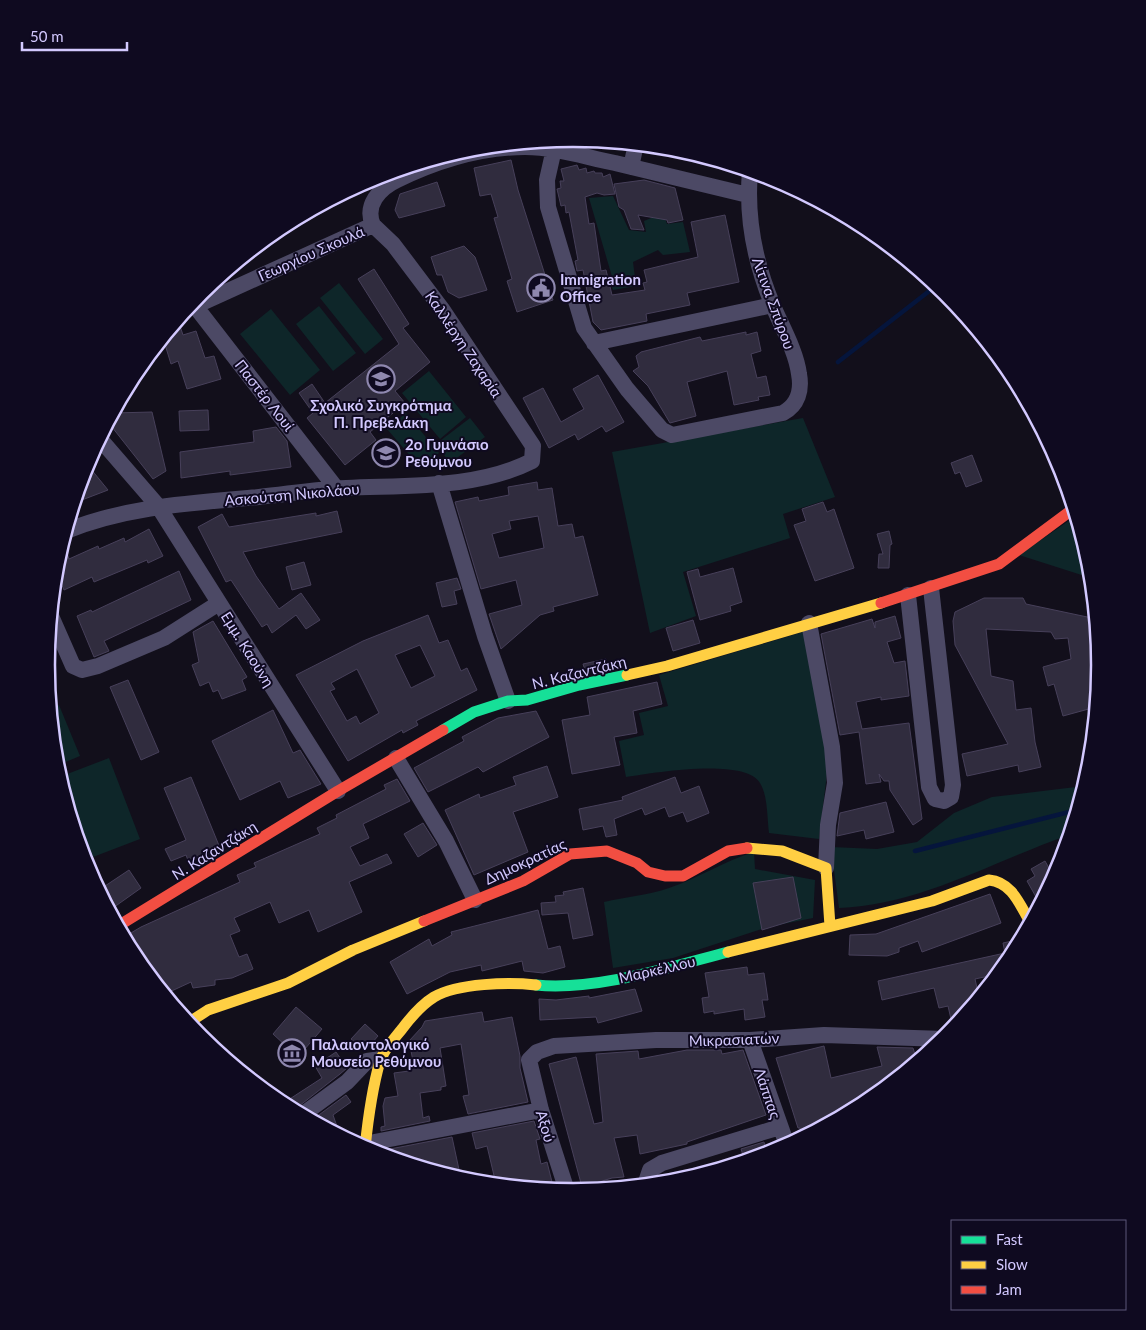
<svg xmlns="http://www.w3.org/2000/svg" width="1146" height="1330" font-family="Lato,sans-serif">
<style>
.green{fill:#0e2629}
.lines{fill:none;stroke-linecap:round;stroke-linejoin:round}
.stream{stroke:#05153c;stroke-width:4.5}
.building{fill:#302c3e;stroke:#47405a;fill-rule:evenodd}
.street{stroke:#4c4965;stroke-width:16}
.fast{stroke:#16e098;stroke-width:11}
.slow{stroke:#ffcf43;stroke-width:11}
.jam{stroke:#f24e42;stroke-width:11}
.labels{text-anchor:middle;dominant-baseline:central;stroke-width:4;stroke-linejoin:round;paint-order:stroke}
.street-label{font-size:15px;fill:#d3c9ff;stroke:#0f0a20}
.poi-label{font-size:15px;font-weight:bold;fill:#d3c9ff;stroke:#0f0a20;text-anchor:start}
.rim{fill:none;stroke:#d3c9ff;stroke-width:2.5}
</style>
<rect width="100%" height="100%" fill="#120f1b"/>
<!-- green -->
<path class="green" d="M613 196 629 230 646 232 644 221 663 213 667 224 683 222 690 252 663 255 658 250 633 262 636 286 613 290 611 284 613 280 589 198Z
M339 283 383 339 365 354 320 298Z
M319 306 356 353 333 371 296 324Z
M271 309 320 370 290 395 240 334Z
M429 371 466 417 440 439 402 393Z
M406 413 439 453 419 466 387 429Z
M470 418 485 437 450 463 436 444Z
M803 418 835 497 783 514 790 538 683 572 696 616 650 633 612 452Z
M1076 516 1090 563 1091 578 1019 555Z
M806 631 828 765 819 839 769 833C767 818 768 796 760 783 745 757 652 773 626 777L619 741 644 735 639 713 668 706 659 675Z
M59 705 80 756 56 766 51 709Z
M109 758 140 839 93 857 62 776Z
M1084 786 1069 835C994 861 920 905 839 908L831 847 877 849 917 842 954 813 992 797Z
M754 852 755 869 815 880 813 918 768 927 673 958 613 968 604 902C625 897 649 895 669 888 699 878 724 861 754 852Z"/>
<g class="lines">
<!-- stream -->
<path class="stream" d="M838 362 937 285
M915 851 1077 810"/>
</g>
<!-- building -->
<path class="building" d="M511 160 518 190 553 300 517 312 507 281 512 279 494 218 498 217 491 194 480 196 474 168Z
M577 165 579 170 586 168 587 173 594 171 595 173H602L603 177 610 174 615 194 604 195 597 193 585 197 589 224 594 223 601 271 606 270 612 295 645 290 643 283 647 282 644 270 698 257 691 222 725 215 739 282 687 293 690 305 646 314 647 321 601 330 593 322 583 270 577 271 575 261 578 260 569 212 566 213 565 205 561 206 557 189 561 188 560 181H564L561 169Z
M644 180 675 188 683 220 668 223 667 220 638 215 644 230 631 229 624 210 619 207 614 184Z
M437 182 445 206 399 218 395 210 400 194Z
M464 246 475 257 487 290 459 298 448 292 442 275H437L431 257Z
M374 269 409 324 403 328 430 362 395 391 405 403 370 432 376 440 345 465 307 418 313 413 299 393 312 384 325 403 399 344 358 279Z
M178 320 183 335 196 331 205 358 214 356 221 379 187 389 178 361 171 364 163 338Z
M746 332V335L757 332 761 351 751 354 757 378 766 376 770 395 758 397 759 400 734 405 727 371 687 382 696 416 670 423 648 386 633 371 639 367 636 356 641 352 700 337 702 341Z
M598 375 624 422 606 432 602 426 578 440 575 434 549 448 523 398 543 388 561 422 584 409 573 389Z
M208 410 209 430 180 431 179 411Z
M152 412 166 471 153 479 108 422 113 413Z
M276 427 287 441 291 467 230 475V471L181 478 180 452 254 442 253 431Z
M972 455 982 481 966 487 960 472 955 474 951 463Z
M86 463 108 490 74 503Z
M537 482 538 490 552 488 558 526 572 524 575 538 583 536 598 595 553 607 554 611 540 615 501 649 489 614 522 605 516 580 481 589 455 502 478 497 479 501 509 495 508 487ZM538 516 544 548 499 558 492 534 511 529 509 521Z
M823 502 827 512 834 509 854 568 815 581 794 525 806 521 802 509Z
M337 511 342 532 243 552 256 576 279 609 301 593 320 620 306 629 296 615 272 633 267 624 262 627 231 580 226 582 198 527 222 514 229 527 316 513V516Z
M149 529 163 556 148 563 147 560 94 582 92 577 64 590 56 571 58 557 67 553 69 559 98 546 99 549 124 538 125 542Z
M889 531 892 544 890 545 889 568H878L879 554H883L877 534Z
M304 562 311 585 292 590 286 567Z
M733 568 742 602 730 606 731 611 700 620 687 572 698 569 700 577Z
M179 571 191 600 104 641 109 651 94 657 77 616 91 610 92 612Z
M457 578 461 589 454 591 457 604 442 607 436 583Z
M984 598H1023L1026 604 1092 618 1096 652 1098 651 1100 665 1096 707 1063 716 1054 684 1048 686 1043 667 1071 659 1068 638 1055 639 1051 632 986 629 991 676 1013 681 1016 710 1031 708 1035 742 1041 767 1019 772 1018 765 967 776 962 754 1008 744 955 645 953 621 955 612Z
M428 615 439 643 448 640 461 671 467 668 477 690 416 721 418 725 403 733 402 730 348 761 296 675 363 641ZM420 645 435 676 411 688 395 655ZM357 669 379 713 360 724 356 716 347 721 330 691 335 689 331 683Z
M895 616 901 638 887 642 894 663 905 661 909 696 881 700V697L856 702 862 729 909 723 922 819 913 825 890 790 889 781H884L879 774 881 782 866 784 859 732 840 735 821 634 872 619 875 628V622Z
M693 620 700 643 673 651 666 628Z
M213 621 247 677 242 680 246 690 222 699 218 690 213 692 209 682 200 686 192 665 199 662 193 632Z
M606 659 608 665 585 670 583 664Z
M128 680 159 752 141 760 110 687Z
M657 682 662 704 633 711 637 733 614 737 620 765 572 774 562 720 590 715 587 697Z
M273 710 293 753 300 750 321 784 288 798 280 781 240 800 212 741Z
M536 711 549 737 483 772 478 767 428 792 414 768 464 741 462 737 498 718Z
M547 766 558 797 513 812 528 852 474 875 445 810 479 794 480 798 516 785 513 777Z
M191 777 220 848 189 863 186 855 171 861 165 849 186 840 164 788Z
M675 777 681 793 699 786 709 813 687 822 683 812 669 817 665 807 645 815 642 808 614 819 617 835 606 837 603 826 583 830 579 809 623 800 622 797Z
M397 779 410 801 363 824 369 838 350 847 360 866 387 854 392 863 349 882 362 912 318 932 309 910 279 923 270 902 234 918 240 931 230 935 239 957 247 954 253 969 232 978 215 980V985L193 988 191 982 165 994 135 957 124 937 141 927 240 882 237 875 256 867 254 863 320 834 317 828 337 818 336 815 386 789 384 785Z
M886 802 894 832 866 839 864 830 837 836 840 813Z
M423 823 437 845 418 857 404 834Z
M1045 861 1054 877 1040 904 1027 881 1035 876 1031 869Z
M129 870 141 888 110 910 99 890Z
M793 877 801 918 762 930 753 883Z
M583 888 593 935 573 939 568 913 542 915 541 903 556 902 555 896 564 895 563 892Z
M990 894 1001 923 922 952 918 941 899 948V952L887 956 849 955 850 935 876 934Z
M538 910 548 949 560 946 565 967 543 973 524 971 522 961 482 971 481 965 450 972 407 994 390 962 429 939 432 946 452 935 451 932Z
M1021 939 1011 958 998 974 975 979 979 997 953 1028 948 1006 939 1008 934 988 882 1000 878 981 1005 953 1003 943Z
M747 967 748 975 764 973 768 1000H762L765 1017 745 1020 744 1009 714 1014V1011L704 1013 702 998 709 997 705 973Z
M635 989 642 1011 598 1023 596 1017 540 1020 539 999 556 1000 589 996V998Z
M296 1007 322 1029 298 1057 273 1034Z
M482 1012 484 1022 512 1017 520 1056V1068L528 1102 468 1114 463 1096 469 1095 461 1044 440 1048 446 1086 441 1087V1090L420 1093 423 1118 429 1116 430 1121 381 1131V1127L385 1126 383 1106 385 1098 398 1096 394 1073 409 1071 407 1062 413 1061 409 1041 422 1027 425 1021Z
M365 1024 378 1036 365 1051 351 1039Z
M824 1046 831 1078 882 1066 877 1047 913 1048 917 1061 865 1103 803 1137 800 1128H798L776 1058Z
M687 1050H721L722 1054 743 1050 766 1115 687 1142V1144L640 1154 637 1135 614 1138 624 1177 612 1178 582 1187 549 1064 576 1057 594 1124 603 1122 596 1054 638 1051 639 1059Z
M336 1052 347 1068 340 1074 294 1110 282 1104 322 1078 315 1066Z
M346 1095 351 1102 333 1115 340 1135 312 1120Z
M534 1121 540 1139 536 1140 541 1164 547 1162 554 1190 496 1184 487 1146 476 1149 472 1133Z
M452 1137 461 1179 387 1156 385 1150Z
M764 1142 767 1154 745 1161 741 1149Z"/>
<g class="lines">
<!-- street -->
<path class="street" d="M556 140 547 180 548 207 584 328 627 389 662 430 672 435 783 413C798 405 802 390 799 374 796 351 782 327 773 306 755 263 746 217 750 171
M631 167 636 144
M192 302 336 488
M195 306 373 225C364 205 380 188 397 180 436 161 481 147 525 147 555 147 585 157 615 163 659 174 704 184 748 195
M594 343 773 305
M100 439 158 506 338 791
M439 483 485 636 508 701
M66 531C128 506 193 503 259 497 288 494 317 489 346 488 407 485 477 489 532 461L533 446 442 309 393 244 373 225
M908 595 929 787 935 799 944 801 951 797 953 785 931 588
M51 616 73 666 82 670 98 666 164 638 219 603
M809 623 832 747 835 783 828 825 826 868
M396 758 446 841 475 900
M750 1040 787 1145
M302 1115 347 1082 367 1061 381 1059
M364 1144 541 1110
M645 1185 650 1170 662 1163 780 1127
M567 1191 541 1110 529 1060 537 1052 554 1046 656 1040H750L824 1035 944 1039"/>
<!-- fast -->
<path class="fast" d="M443 730 474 712 508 701 527 700 579 685 627 675
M536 985C596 991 670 967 728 952"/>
<!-- slow -->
<path class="slow" d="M627 675 667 666 881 603
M747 848 782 851 826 868 830 926
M728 952 932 901 989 880C1012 882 1020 905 1030 922
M188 1023 208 1010 288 983 353 950 424 921
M365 1148C368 1119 372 1089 380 1061 384 1049 394 1039 402 1029 411 1017 421 1005 434 997 458 983 509 982 536 985"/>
<!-- jam -->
<path class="jam" d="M881 603 999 564 1073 509
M424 921 523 881 570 854 607 851 637 863 648 872 665 876H683L728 851 747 848
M118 926 338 791 443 730"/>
</g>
<!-- icons -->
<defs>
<g id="civic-ring" transform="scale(1.4375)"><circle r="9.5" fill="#0f0a20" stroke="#8f88af" stroke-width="1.5"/><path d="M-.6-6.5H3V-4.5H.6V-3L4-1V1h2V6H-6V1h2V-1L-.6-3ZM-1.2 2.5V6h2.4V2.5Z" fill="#8f88af"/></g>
<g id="school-ring" transform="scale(1.4375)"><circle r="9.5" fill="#0f0a20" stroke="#8f88af" stroke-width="1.5"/><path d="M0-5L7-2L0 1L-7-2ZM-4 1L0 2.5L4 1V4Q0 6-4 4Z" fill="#8f88af"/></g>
<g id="museum-ring" transform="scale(1.4375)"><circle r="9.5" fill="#0f0a20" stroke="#8f88af" stroke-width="1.5"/><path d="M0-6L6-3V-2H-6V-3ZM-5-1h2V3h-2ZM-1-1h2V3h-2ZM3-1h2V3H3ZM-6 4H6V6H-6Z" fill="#8f88af"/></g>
</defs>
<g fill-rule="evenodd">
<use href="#civic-ring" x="541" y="288"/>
<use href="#school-ring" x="381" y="379"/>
<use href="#school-ring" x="386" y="453"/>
<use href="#museum-ring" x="292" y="1053"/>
</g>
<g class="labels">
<!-- street labels -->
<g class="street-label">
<text transform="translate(311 253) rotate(-24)">Γεωργίου Σκουλά</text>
<text transform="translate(774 303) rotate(70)">Λίτινα Σπύρου</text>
<text transform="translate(464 344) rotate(56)">Καλλέργη Ζαχαρία</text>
<text transform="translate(265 395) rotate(52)">Παστέρ Λουί</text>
<text transform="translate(292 494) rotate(-5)">Ασκούτση Νικολάου</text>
<text transform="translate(248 649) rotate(58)">Εμμ. Καούνη</text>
<text transform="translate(579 672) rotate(-14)">Ν. Καζαντζάκη</text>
<text transform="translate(214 850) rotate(-32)">Ν. Καζαντζάκη</text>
<text transform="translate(525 861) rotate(-25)">Δημοκρατίας</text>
<text transform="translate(657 969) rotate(-13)">Μαρκέλλου</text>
<text transform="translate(734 1039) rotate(-2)">Μικρασιατών</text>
<text transform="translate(768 1093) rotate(71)">Λάππας</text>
<text transform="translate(546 1126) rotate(73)">Αξού</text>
</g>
<!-- poi labels -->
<g class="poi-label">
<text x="560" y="279">Immigration<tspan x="560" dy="17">Office</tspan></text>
<text x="381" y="405" text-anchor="middle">Σχολικό Συγκρότημα<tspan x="381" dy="17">Π. Πρεβελάκη</tspan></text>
<text x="405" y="444">2ο Γυμνάσιο<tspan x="405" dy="17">Ρεθύμνου</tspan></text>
<text x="311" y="1044">Παλαιοντολογικό<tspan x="311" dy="17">Μουσείο Ρεθύμνου</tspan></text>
</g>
</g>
<!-- crop -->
<path d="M0 0H1146V1330H0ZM55 665a518 518 0 1 1 1036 0a518 518 0 1 1-1036 0Z" fill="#0f0a20" fill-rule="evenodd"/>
<path class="rim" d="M55 665a518 518 0 1 1 1036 0a518 518 0 1 1-1036 0Z"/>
<!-- legend -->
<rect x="951" y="1220" width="175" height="90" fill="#0f0a20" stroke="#5d5679"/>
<rect x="961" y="1236" width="25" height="8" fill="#16e098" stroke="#5d5679"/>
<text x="996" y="1245" font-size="15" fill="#d3c9ff">Fast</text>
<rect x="961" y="1261" width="25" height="8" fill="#ffcf43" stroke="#5d5679"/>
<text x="996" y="1270" font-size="15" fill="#d3c9ff">Slow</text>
<rect x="961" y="1286" width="25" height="8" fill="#f24e42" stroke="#5d5679"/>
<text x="996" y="1295" font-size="15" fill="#d3c9ff">Jam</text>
<!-- scale -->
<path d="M22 42v8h105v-8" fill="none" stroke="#d3c9ff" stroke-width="2.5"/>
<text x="30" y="42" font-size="15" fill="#d3c9ff" stroke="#0f0a20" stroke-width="4" paint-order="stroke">50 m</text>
</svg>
